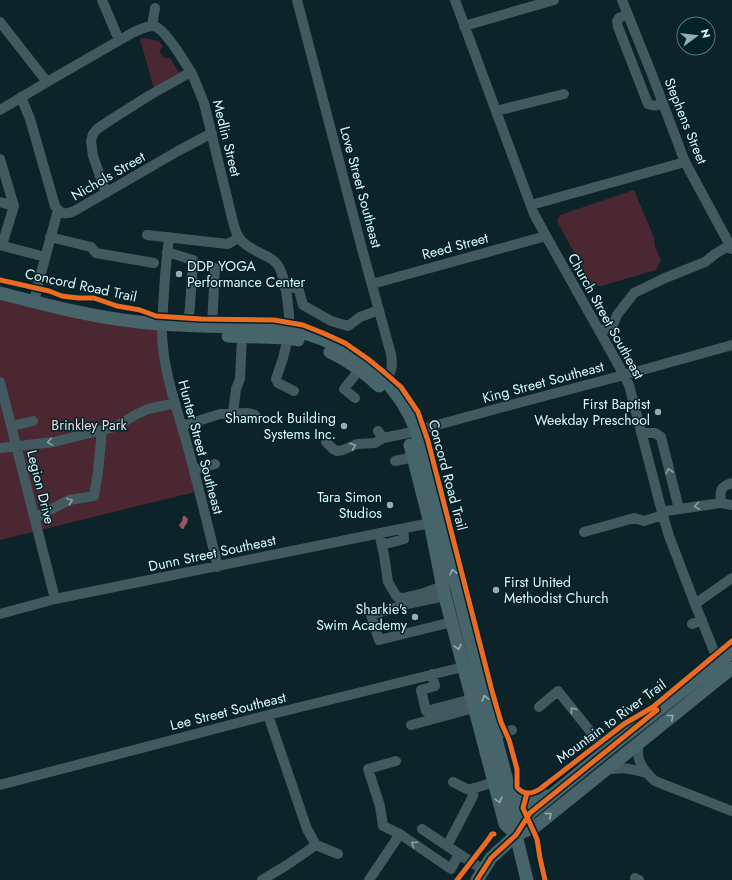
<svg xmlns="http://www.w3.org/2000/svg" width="732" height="880" font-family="Jost,sans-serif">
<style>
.green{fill:#4a2731}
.water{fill:#975565}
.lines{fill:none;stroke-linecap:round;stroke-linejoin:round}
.minor{stroke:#425a5f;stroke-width:10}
.major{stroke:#47646a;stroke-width:13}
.cycleway-casing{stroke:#012228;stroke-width:8}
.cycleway{stroke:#ed6a23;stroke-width:5}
.oneway{stroke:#89a1a6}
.oneway2{stroke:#94aeb3}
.poi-dot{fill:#96adb2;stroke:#012228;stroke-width:1.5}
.labels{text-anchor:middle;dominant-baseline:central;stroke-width:3;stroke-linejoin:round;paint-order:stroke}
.street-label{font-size:14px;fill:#e0f7fc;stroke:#012228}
.poi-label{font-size:14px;fill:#e0f7fc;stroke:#012228;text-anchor:end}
.park-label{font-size:14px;fill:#f3dcdf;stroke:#012228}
</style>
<rect width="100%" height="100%" fill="#0c2429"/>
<!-- green -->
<path class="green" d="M143 38 159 41 162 46 160 51C161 56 164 59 170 58L180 74 154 89 140 39Z
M634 190 654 238 655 247 661 260 656 270 601 286H599L590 283 557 221 560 215Z
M0 298 162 329 199 491 0 540Z"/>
<!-- water -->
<path class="water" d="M183 516H185L188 519 187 523 184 527 185 528 183 529 181 528 179 525 182 521Z"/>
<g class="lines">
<!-- minor -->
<path class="minor" d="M102 0 119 40
M297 0 362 249 391 354C393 366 392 370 386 381
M455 0 534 214 546 236 619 366 629 385 662 512 669 536 695 604 714 651 724 666
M622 0 651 72 685 162 732 249
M627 14 619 18 617 21 618 27 648 104C653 107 658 105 663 104
M0 22 47 82
M152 26 155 8
M464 26 554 0
M21 97 30 119 55 206C61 215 66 215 76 210L178 151 212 133
M0 110 47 82 132 33C139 30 149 24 156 27 166 31 186 64 192 74 196 83 200 93 204 103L233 222C238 242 243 244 262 254 267 256 273 259 277 264 287 277 289 313 290 330
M496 111 564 94
M0 159 14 206
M106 193 93 156 91 141 93 134 97 129 112 119 150 95 191 72
M0 202 14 206 2 245
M531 205 685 162
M147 235 228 244 238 238
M50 237 91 247 96 253 154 263
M0 245 45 257
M167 252 193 260 190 306 188 325
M372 284 546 236
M285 288 298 287 303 305 331 321 348 326 360 317 379 310
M34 302 39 281 58 210
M162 324 165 276 169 237
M212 326 215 268
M600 332 613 325 617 315 634 293 665 278 705 262 715 254 730 245
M162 333C163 369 175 403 185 437 197 480 207 523 218 567
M288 338 283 358 276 379 278 383 294 391
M0 382 55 599
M355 398 344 389 360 369
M233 413 236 389 240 379 242 336
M12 426 33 421
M182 426 220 414 248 413 255 415 257 419
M378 431 383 438 408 433 518 403 624 375 732 345
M641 433H655L661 437 679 509
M326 442 333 449 337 451 343 450 357 444 375 443 383 438
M0 448 54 442 102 430 115 427 137 414 148 409 175 403
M395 461 414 457
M194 470 215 464
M721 503C720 491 719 487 732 483
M662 512 666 511 721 503 732 505
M35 518 69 500 94 496 98 472 102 430
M584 532 634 518 644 521 663 515
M379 533 384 555 388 582 397 597 403 598 424 593 443 586
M382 545 404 539 403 529
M445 596 407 604 371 615 379 640 452 622
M695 604 732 578
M0 614 55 599 430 523
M692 624 702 620
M432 674 435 686 421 690 426 711 472 699
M539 707 558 691 606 751
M268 715 307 829 316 845 338 854
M411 725 474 708
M495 736 512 730
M640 741C639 744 638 748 638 751 637 763 646 773 655 781L732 811
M396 761 368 769 380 806 383 826 400 834
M605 770C624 767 628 768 646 773
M453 782 469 790 494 782
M0 785 268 715 463 667
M422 829 483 870
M447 846 473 796 474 788
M635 878 639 880
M262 880 287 865 316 845
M369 880 400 834 451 869 459 854"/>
<!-- major -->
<path class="major" d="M0 293C46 305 92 317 139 322 173 326 207 326 241 327 258 328 274 327 290 330 301 331 311 335 322 339 365 356 399 386 416 430L476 663 516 815V835L527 880
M228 336 288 338 298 340
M330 352C349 361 363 371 379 386
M410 445 430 523 444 593 494 782 505 824 516 835
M510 791C526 802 529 803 547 796
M516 835 536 826 732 668
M477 880 491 858 516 835 530 813 606 751 732 652"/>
<!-- cycleway casing -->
<g class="cycleway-casing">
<path id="cycleway" d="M0 280 49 291 62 296 78 298H94L117 306 140 310 156 316 201 319 274 320 303 325 323 333 345 343 368 359 384 372 401 387 418 412 428 441 492 691 501 722 509 740 517 769V787C523 795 532 794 540 789L624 724 653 707 732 641
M527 793 523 808 537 839 540 858 545 880
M457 880 488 840 492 834H494
M477 880 491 858 516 835 530 813 657 710"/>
</g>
<!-- cycleway -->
<use href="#cycleway" class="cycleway"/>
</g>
<!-- one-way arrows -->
<defs><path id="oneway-chevron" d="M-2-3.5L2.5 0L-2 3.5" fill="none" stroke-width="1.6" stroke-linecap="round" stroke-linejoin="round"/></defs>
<g class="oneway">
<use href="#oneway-chevron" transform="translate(50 442) rotate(171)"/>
<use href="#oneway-chevron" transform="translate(353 446) rotate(-22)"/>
<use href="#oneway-chevron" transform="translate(669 471) rotate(-104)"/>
<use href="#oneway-chevron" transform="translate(70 501) rotate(-20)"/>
<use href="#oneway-chevron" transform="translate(697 506) rotate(172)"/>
<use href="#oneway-chevron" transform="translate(573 710) rotate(-128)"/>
<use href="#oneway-chevron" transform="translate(414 844) rotate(-146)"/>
</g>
<g class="oneway2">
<use href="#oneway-chevron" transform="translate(453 572) rotate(-104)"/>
<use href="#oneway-chevron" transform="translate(458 647) rotate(75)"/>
<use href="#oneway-chevron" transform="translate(485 698) rotate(-105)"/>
<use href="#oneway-chevron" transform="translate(671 717) rotate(-39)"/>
<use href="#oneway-chevron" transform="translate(499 800) rotate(74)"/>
<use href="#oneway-chevron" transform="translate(549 815) rotate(-39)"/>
</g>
<!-- markers -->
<g class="poi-dot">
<circle cx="179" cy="274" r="4"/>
<circle cx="658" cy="412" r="4"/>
<circle cx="344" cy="426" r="4"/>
<circle cx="390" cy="505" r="4"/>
<circle cx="496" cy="590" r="4"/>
<circle cx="415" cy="617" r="4"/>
</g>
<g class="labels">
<!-- street labels -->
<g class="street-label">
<text transform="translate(686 121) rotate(68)">Stephens Street</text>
<text transform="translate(227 138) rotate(76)">Medlin Street</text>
<text transform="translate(108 176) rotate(-30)">Nichols Street</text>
<text transform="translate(361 187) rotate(75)">Love Street Southeast</text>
<text transform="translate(455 246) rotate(-15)">Reed Street</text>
<text transform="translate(81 285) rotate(12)">Concord Road Trail</text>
<text transform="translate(606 316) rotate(61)">Church Street Southeast</text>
<text transform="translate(543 382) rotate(-15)">King Street Southeast</text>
<text transform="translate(201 447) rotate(75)">Hunter Street Southeast</text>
<text transform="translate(448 475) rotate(75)">Concord Road Trail</text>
<text transform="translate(41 487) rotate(76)">Legion Drive</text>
<text transform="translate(212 553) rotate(-12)">Dunn Street Southeast</text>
<text transform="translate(228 711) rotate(-14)">Lee Street Southeast</text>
<text transform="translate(611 721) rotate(-36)">Mountain to River Trail</text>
</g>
<!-- poi labels -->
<g class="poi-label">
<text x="187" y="266" text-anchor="start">DDP YOGA<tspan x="187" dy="16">Performance Center</tspan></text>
<text x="650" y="404">First Baptist<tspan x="650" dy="16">Weekday Preschool</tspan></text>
<text x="336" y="418">Shamrock Building<tspan x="336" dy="16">Systems Inc.</tspan></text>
<text x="382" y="497">Tara Simon<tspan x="382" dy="16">Studios</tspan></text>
<text x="504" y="582" text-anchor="start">First United<tspan x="504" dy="16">Methodist Church</tspan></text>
<text x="407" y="609">Sharkie's<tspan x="407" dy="16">Swim Academy</tspan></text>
</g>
<!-- park labels -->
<g class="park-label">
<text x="89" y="425">Brinkley Park</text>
</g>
</g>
<!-- north arrow -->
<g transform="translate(696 36) rotate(75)"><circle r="19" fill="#012228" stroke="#5a777d"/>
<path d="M0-3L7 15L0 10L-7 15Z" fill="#96adb2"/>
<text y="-6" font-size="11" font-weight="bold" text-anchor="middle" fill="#e0f7fc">N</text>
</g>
</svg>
